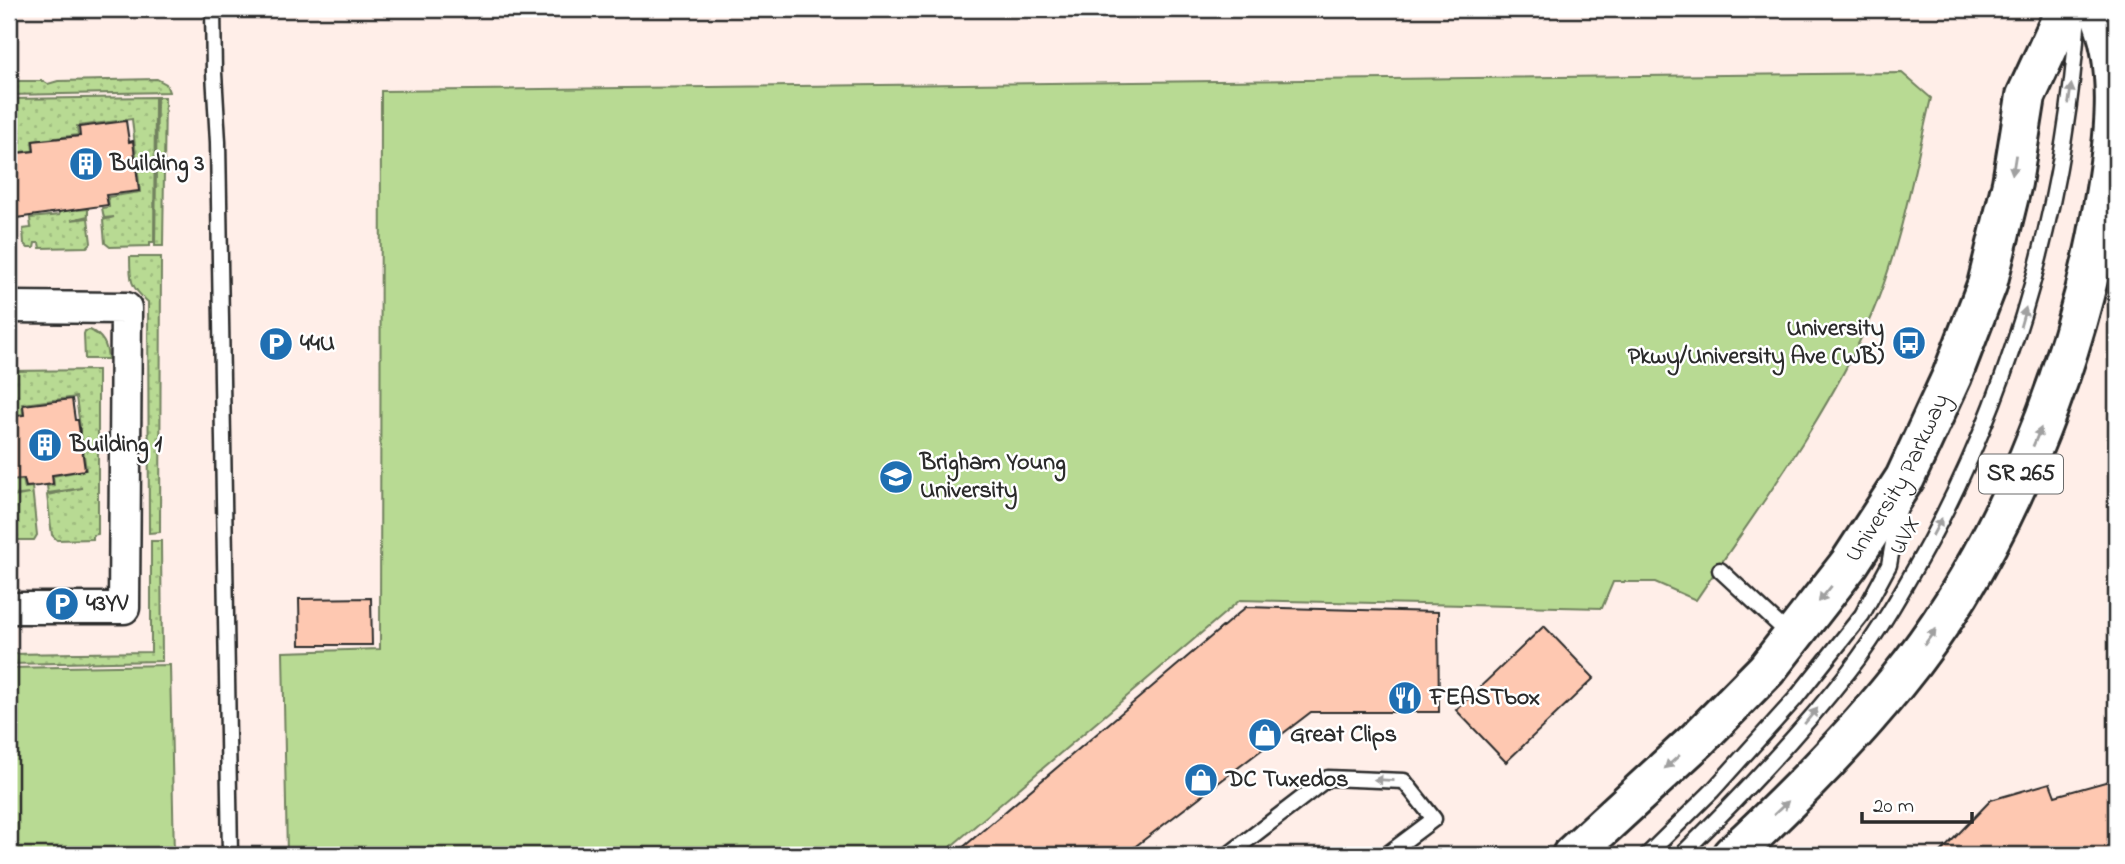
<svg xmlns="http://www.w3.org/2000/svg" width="2125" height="864" font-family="'Indie Flower',sans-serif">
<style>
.grass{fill:url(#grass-dots);stroke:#72825f;stroke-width:2}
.park{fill:#b8da93;stroke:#72825f;stroke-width:2}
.building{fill:#fec8b1;stroke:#2b2b2b;stroke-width:2}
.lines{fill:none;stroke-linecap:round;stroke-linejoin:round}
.lane-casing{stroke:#2b2b2b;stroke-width:19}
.street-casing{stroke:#2b2b2b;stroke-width:35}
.primary-casing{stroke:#2b2b2b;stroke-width:44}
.lane{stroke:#fff;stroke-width:14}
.street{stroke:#fff;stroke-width:30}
.primary{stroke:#fff;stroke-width:38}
.oneway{fill:#a0a0a0}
.labels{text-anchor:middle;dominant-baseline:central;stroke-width:5;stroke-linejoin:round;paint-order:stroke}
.shield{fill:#fff;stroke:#6b6b6b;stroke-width:2}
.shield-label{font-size:23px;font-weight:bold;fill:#2b2b2b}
.poi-label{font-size:24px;font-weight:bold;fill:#2b2b2b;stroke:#fff;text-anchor:start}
.street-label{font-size:24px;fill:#2b2b2b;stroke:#fff}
</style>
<defs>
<pattern id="grass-dots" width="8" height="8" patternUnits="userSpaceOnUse" patternTransform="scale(1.75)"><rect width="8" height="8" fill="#b8da93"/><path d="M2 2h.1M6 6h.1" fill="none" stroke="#9ebb7f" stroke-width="1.8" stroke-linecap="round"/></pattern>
</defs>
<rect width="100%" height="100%" fill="#ffeee8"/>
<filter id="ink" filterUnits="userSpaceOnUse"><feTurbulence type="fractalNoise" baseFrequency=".0143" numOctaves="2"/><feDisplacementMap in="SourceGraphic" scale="14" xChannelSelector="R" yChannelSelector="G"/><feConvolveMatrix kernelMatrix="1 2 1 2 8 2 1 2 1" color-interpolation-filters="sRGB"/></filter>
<g filter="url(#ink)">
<!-- grass -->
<path class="grass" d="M157 79 166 84 169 92 9 95V81H43L48 84 58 81Z
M155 97 154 242H150V246L110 247 105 243 103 220 114 217 104 218 102 208 109 207 108 197 140 192 132 119 77 126 78 135 32 141 33 151 9 153V144L21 142 19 128 9 129V99Z
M157 97H165L163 246H155Z
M77 201 78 210 88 209V216L71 220 88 218 91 243 87 247 40 248 39 243H35L34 248H28L24 244 23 229 31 228 30 218 59 215 58 204Z
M130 257H161L160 532 149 533 148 302C130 287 130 280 130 257Z
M90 330C103 336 107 345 108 359H85L84 334 85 331Z
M98 370V534L93 535V539L57 540 52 535 47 495 82 488 48 493 47 486 54 485 53 476 86 470 76 397 22 404 23 414 9 416V371Z
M23 480 25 488 32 487 37 535 34 540H9V501L12 497 29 494 11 496 9 499V481Z
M151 541H161L162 661 9 664V654L151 652Z"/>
<!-- park -->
<path class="park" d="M1902 73 1931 98C1914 170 1901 246 1872 314 1827 418 1758 508 1696 600L1655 582H1613L1602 608 1240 600 941 855H287L283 652 380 649 381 91Z
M170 665 174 855H9V668Z"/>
<!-- building -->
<path class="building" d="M126 121 129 142 133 141 139 191 106 195 108 205 9 219V154L34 151 33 141 80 136 79 127Z
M72 399 75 420H78L85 470 52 475 53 484 39 486 26 487 24 479 9 480V417L24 415 23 405Z
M371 598 372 645H300L299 599Z
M1246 607 1438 612 1439 712H1311L1124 855H954Z
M1544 626 1594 678 1506 762 1456 710Z
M2116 779V855H1938L1991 800 2050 783 2055 796Z"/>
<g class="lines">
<!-- lane casing -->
<g class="lane-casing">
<path id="lane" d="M213 9 214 73 218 142 230 855
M1720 570 1791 636
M1228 855 1328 778 1404 781 1434 819 1386 855
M1647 855 1712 791 1795 699 1862 615 1889 565 1899 510
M1681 855C1740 797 1798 736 1849 671 1880 631 1906 585 1930 541 2016 379 2066 197 2078 14"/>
</g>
<!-- street casing -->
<g class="street-casing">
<path id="street" d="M9 307 126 308 124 608H9"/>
</g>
<!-- primary casing -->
<g class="primary-casing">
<g id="primary">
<path id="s1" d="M1572 855 1697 740 1767 669 1849 564 1905 478 1952 376 1987 285 2012 183 2026 96 2066 9"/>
<path d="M1732 855C1790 801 1846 745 1896 683 2002 554 2075 370 2103 207 2114 146 2125 67 2098 9"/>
</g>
</g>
<!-- lane -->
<use href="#lane" class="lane"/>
<!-- street -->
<use href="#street" class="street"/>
<!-- primary -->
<use href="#primary" class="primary"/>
</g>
<!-- one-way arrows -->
<defs><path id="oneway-solid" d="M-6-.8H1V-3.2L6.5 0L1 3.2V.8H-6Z" transform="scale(1.75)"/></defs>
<g class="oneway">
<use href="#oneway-solid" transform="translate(2070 94) rotate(-82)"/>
<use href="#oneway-solid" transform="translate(2014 165) rotate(99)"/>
<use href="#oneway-solid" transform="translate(2023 317) rotate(-74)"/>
<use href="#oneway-solid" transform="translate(2037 437) rotate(-67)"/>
<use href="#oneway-solid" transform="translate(1937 527) rotate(-62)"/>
<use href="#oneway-solid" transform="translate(1825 594) rotate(129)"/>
<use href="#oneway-solid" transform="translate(1930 637) rotate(-54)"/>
<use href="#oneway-solid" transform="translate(1811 716) rotate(-50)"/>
<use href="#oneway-solid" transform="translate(1672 762) rotate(138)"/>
<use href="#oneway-solid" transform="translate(1384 780) rotate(-177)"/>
<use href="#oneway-solid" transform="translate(1781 808) rotate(-43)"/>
</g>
</g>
<!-- icons -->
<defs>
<g id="building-disc" transform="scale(1.75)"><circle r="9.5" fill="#1f6fb2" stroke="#fff"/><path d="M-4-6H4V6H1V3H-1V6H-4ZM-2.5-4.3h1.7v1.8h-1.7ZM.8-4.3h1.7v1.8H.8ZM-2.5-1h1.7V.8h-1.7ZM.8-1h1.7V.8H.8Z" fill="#fff"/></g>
<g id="bus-disc" transform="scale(1.75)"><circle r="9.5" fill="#1f6fb2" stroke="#fff"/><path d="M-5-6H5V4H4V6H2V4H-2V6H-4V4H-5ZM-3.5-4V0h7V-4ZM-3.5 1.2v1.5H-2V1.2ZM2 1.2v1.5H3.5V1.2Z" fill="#fff"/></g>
<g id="parking-disc" transform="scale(1.75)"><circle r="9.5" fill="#1f6fb2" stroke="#fff"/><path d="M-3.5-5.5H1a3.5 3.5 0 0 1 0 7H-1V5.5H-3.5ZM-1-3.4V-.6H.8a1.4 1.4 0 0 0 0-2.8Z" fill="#fff"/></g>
<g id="university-disc" transform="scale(1.75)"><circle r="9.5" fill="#1f6fb2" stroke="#fff"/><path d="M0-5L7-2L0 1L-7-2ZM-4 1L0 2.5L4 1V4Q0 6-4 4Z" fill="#fff"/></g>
<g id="restaurant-disc" transform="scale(1.75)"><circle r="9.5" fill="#1f6fb2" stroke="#fff"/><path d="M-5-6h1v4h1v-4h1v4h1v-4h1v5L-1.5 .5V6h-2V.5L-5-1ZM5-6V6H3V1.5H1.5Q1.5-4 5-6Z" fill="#fff"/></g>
<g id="shop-disc" transform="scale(1.75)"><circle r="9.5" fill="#1f6fb2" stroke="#fff"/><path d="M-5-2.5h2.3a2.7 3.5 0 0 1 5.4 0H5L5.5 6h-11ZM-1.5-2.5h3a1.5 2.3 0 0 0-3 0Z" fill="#fff"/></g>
</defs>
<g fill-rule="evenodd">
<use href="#building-disc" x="86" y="164"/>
<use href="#bus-disc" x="1909" y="343"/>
<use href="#parking-disc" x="276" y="344"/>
<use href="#building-disc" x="45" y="445"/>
<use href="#university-disc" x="896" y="477"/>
<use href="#parking-disc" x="62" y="604"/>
<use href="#restaurant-disc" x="1405" y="698"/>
<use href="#shop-disc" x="1265" y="735"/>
<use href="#shop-disc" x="1201" y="780"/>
</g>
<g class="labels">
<!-- shield labels -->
<rect class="shield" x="1979" y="454.5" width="84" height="39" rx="5"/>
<g class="shield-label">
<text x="2021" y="474">SR 265</text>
</g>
<!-- poi labels -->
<g class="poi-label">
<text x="110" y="164">Building 3</text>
<text x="1884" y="329" text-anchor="end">University<tspan x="1884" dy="28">Pkwy/University Ave (WB)</tspan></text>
<text x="300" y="344">44U</text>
<text x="70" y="445">Building 1</text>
<text x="920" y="463">Brigham Young<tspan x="920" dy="28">University</tspan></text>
<text x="86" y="604">43YV</text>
<text x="1430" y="698">FEASTbox</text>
<text x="1290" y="735">Great Clips</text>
<text x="1226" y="780">DC Tuxedos</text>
</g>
<!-- street labels -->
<g class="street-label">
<text stroke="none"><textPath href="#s1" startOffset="502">University Parkway</textPath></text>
<text transform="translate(1906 536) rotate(-62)">UVX</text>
</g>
</g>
<!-- margin -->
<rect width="2125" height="864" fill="none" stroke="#fff" stroke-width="35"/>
<rect x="18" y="18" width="2090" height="829" fill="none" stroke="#2b2b2b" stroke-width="2.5" filter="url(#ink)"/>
<!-- scale -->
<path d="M1862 812v10h110v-10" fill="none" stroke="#2b2b2b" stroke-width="3.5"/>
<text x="1873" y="812" font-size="21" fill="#2b2b2b" stroke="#ffffff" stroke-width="5" paint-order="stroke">20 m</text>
</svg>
